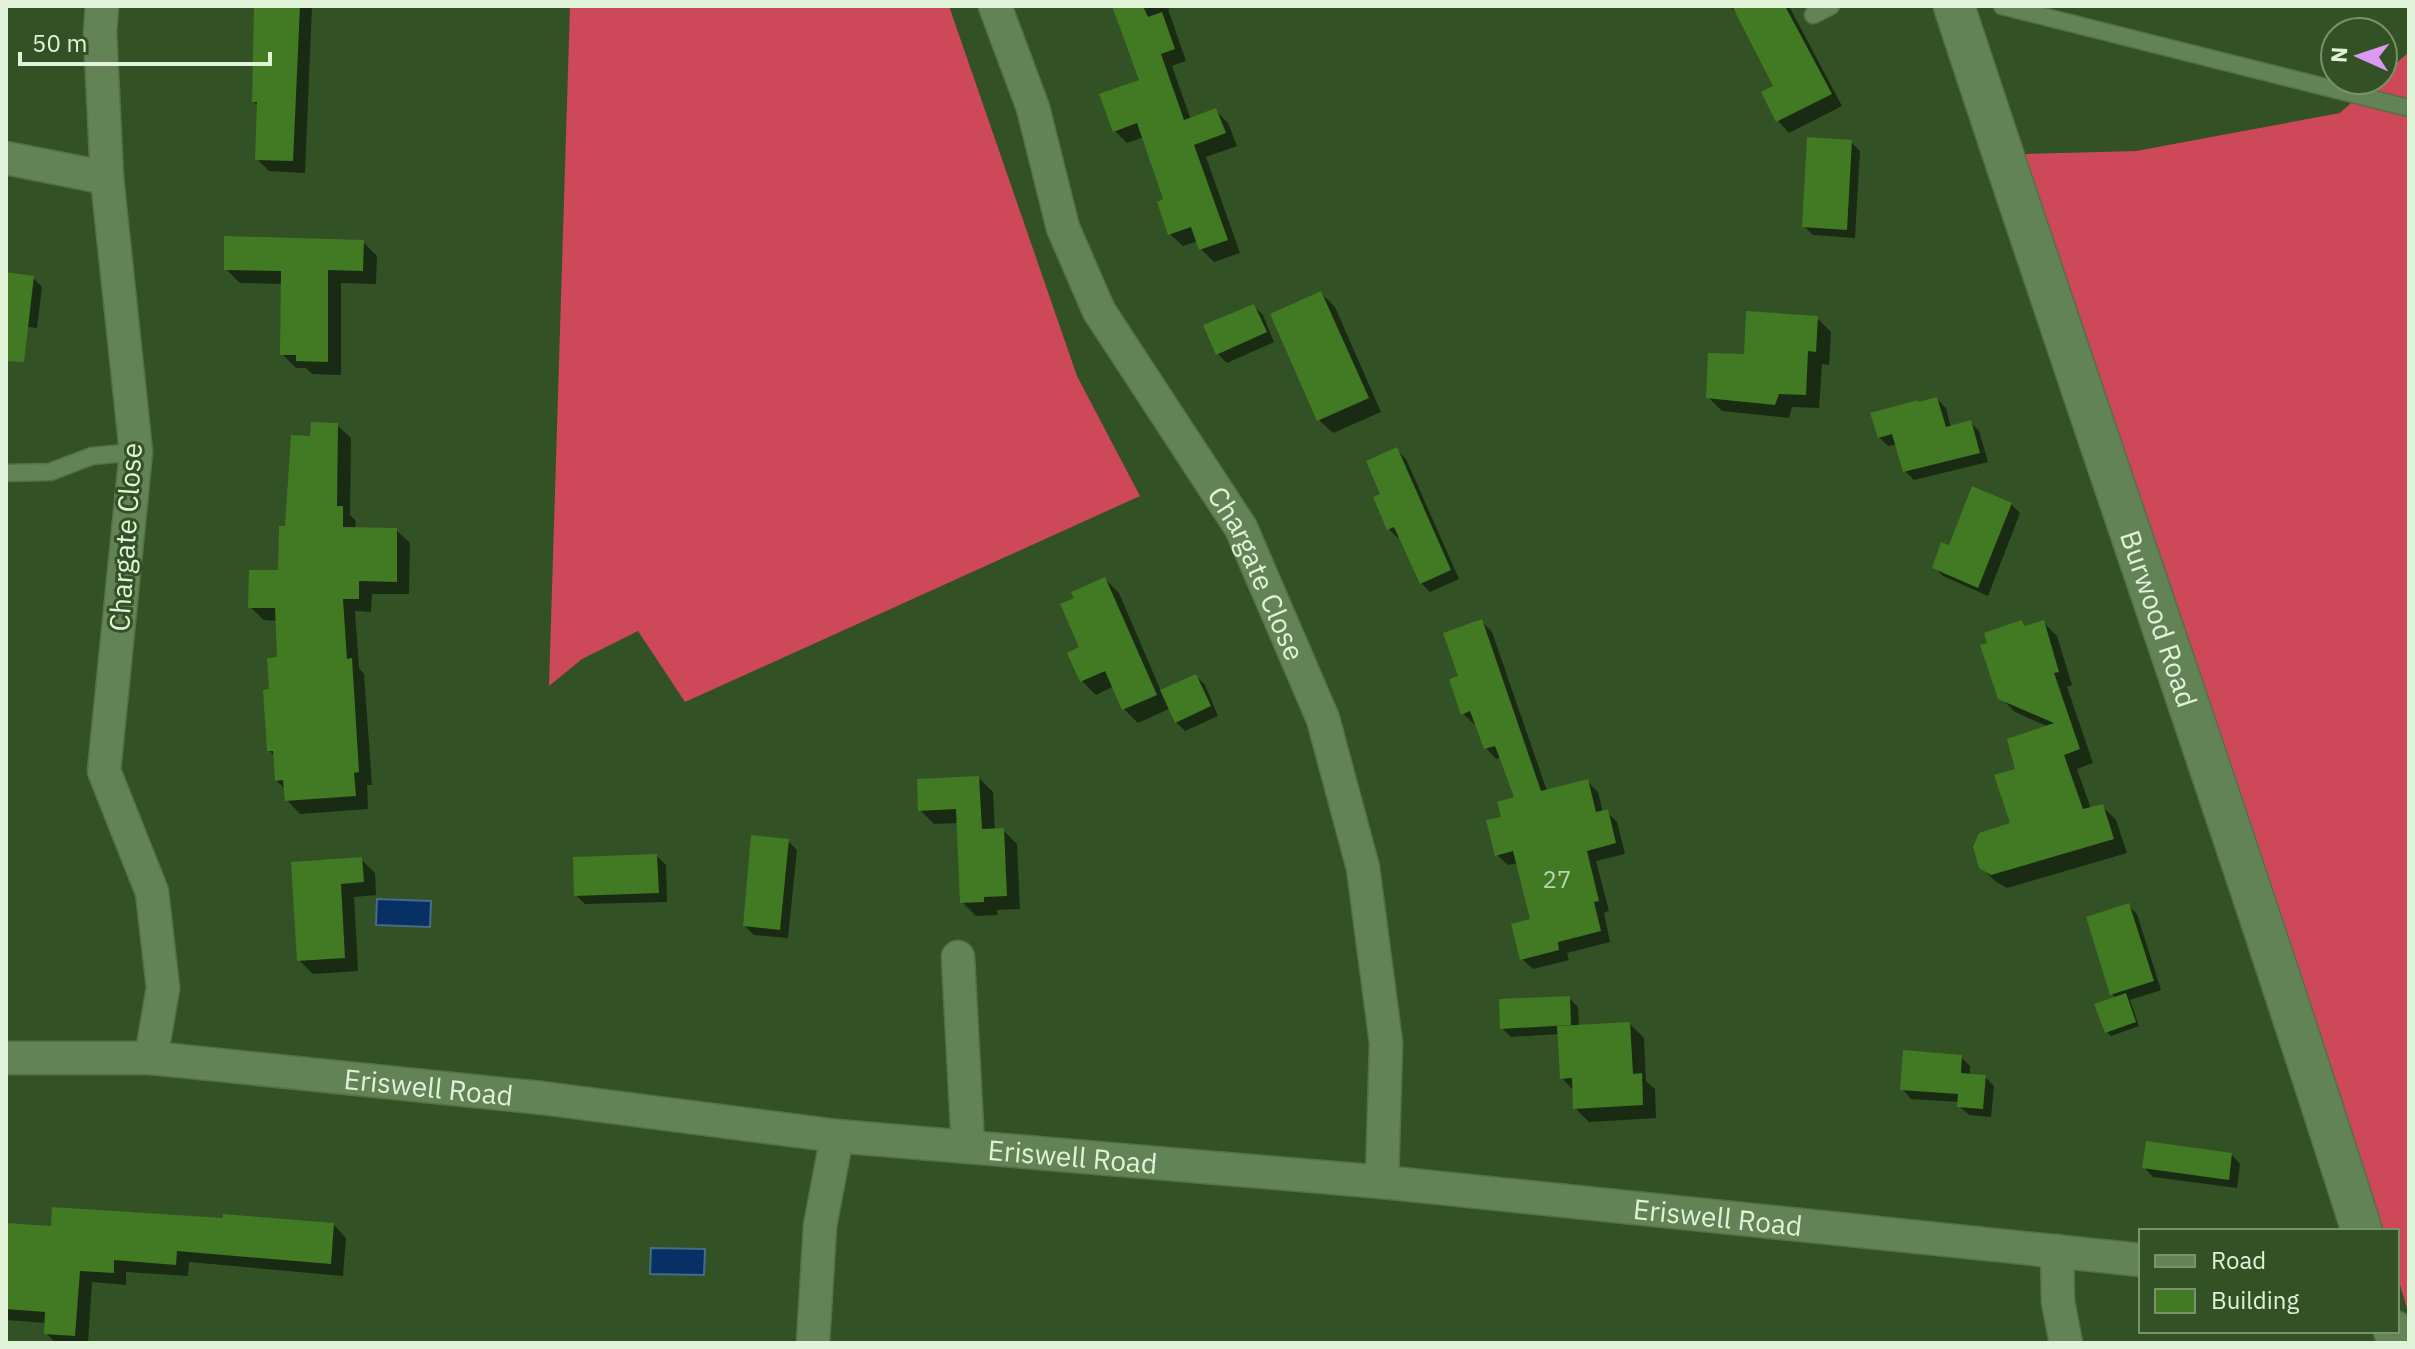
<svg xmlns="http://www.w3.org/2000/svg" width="2415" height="1349" font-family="'IBM Plex Sans',sans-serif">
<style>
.forest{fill:#cd4858}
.water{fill:#073164;stroke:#486b87;stroke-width:2}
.shadow{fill:#0007}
.building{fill:#417a22}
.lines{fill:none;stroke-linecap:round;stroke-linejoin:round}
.service-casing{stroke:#556f47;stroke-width:19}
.minor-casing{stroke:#556f47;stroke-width:35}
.tertiary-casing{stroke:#556f47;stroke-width:43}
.service{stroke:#628355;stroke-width:16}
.minor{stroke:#628355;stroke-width:32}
.tertiary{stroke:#628355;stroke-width:40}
.labels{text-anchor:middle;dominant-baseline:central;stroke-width:6;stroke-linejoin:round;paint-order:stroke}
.number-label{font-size:24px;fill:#b8d5ab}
.street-label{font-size:28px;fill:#e0f3d9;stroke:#325125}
</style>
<rect width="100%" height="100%" fill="#325125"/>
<!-- forest -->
<path class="forest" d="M570 6H949L1077 376 1140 496 685 702 638 631 582 659 549 686Z
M2409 52V1315L2397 1275V1231H2383L2327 1054 2024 154 2136 151 2340 113 2377 80H2383V75Z"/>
<!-- water -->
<path class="water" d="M377 899 431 901 430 927 376 925Z
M651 1248 705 1249 704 1275 650 1274Z"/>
<!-- shadow -->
<path class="shadow" d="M256 6H312L305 173 269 171 257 159 259 106 254 102Z
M1114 6H1177L1168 9 1186 61 1172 66 1191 120 1216 111 1228 123 1237 146 1206 157 1240 253 1214 262 1201 249 1198 241 1183 246 1170 234 1166 201 1144 137 1127 143 1115 131 1142 81Z
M1730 6H1798L1790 8 1842 106 1789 133 1778 121 1764 93 1775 87 1743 22Z
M1851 142 1860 151 1855 238 1813 235 1804 226Z
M363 242 377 256 376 284 341 283V375L312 374 306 368H296L282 354 283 284 240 283 226 269Z
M6 274 33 278 42 287 37 328 6 324Z
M1321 293 1335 307 1381 412 1333 433 1319 420Z
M1254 306 1263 315 1274 342 1227 363 1218 354Z
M1817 318 1831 332 1829 365 1822 364 1819 408 1792 407 1789 418 1722 411 1708 397 1746 357Z
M1937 399 1946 408 1951 428 1970 422 1979 431 1988 462 1914 480 1905 471 1897 444 1888 446 1879 437 1920 404Z
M337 425 351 438 350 515 356 521 355 529 396 530 410 543 409 594H372L371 612 355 611 359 668 364 674 372 785H367L368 809 300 814 287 800 286 790 276 780 275 757 269 750 271 691 279 659 277 621 264 620 250 607 280 572 287 528 312 438Z
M1397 450 1406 459 1459 579 1430 592 1421 583 1401 537 1398 538 1389 529 1383 495Z
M2011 504 2020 513 1988 596 1943 576 1934 567 1950 548Z
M1105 579 1119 593 1161 691 1196 676 1205 685 1218 716 1185 731 1176 722 1171 708 1138 723 1124 709 1114 686 1096 695 1082 681 1076 599Z
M1481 621 1492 632 1547 791 1587 781 1598 792 1603 813 1607 812 1617 822 1625 854 1596 861 1609 911 1604 913 1610 942 1567 953 1569 960 1533 969 1522 959 1533 921 1518 863 1508 865 1497 855 1503 818 1517 799 1502 757 1496 759 1486 748 1477 723 1474 724 1463 714 1460 677Z
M2043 622 2057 636 2072 685 2067 687 2093 763 2077 769 2091 809 2102 806 2116 820 2127 853 2007 888 1995 881 1981 867 2013 825 2017 770 2049 727 2015 712 2000 697 2027 628Z
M979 778 993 792 995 830H1003L1017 844 1020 909 997 910 998 915 976 916 962 902 959 823 934 824 920 810Z
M788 841 797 850 788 938 754 935 745 926Z
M657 856 666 865 667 902 585 904 576 895Z
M361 859 375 873 376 895 354 897 358 971 313 974 299 960 293 864Z
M2128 905 2137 914 2161 990 2130 1000 2139 1026 2111 1036 2107 1032 2116 998 2112 994Z
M1569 998 1578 1007 1579 1027 1630 1024 1644 1038 1646 1081 1655 1089 1656 1118 1589 1122 1575 1108 1574 1091 1562 1078 1560 1034 1511 1037 1502 1028Z
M1961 1057 1970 1066V1076L1985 1077 1994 1086 1991 1117 1969 1115 1959 1106 1960 1102 1911 1099 1902 1089Z
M2231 1154 2240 1164 2237 1188 2153 1177 2144 1167Z
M6 1225 53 1229 334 1225 346 1238 343 1276 189 1262 188 1276 126 1272V1285L92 1282 88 1343H56L46 1333V1323L6 1320Z"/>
<!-- building -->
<path class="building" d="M254 6H300L293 161 255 160 257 102H252Z
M1112 6H1143L1148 17 1162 12 1175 49 1161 54 1184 120 1216 108 1226 133 1194 145 1228 240 1199 250 1191 227 1168 235 1157 202 1163 199 1137 123 1113 132 1099 94 1139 80Z
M1732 6H1785L1832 94 1776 122 1761 92 1773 86Z
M1807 137 1852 140 1847 230 1802 227Z
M224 236 364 240 363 271 328 270V362L296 361V355H280L281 271 224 270Z
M6 272 34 276 24 362 6 361Z
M1321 291 1369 398 1317 421 1270 314Z
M1254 304 1267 332 1216 355 1203 325Z
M1746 311 1818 316 1816 352 1808 351 1806 395 1779 394 1775 405 1706 398 1708 353 1744 354Z
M1937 397 1946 427 1971 420 1980 453 1903 472 1892 434 1878 438 1870 413 1918 400V402Z
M311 422 338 423 337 506H343V527L397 528V582L359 581V599H343L347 659 352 658 359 772 354 773 356 796 285 801 283 780 275 781 273 751H267L263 690 269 689 267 658 277 657 275 608H248L249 570H278L279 526H285L291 435 310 436Z
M1397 447 1451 570 1420 584 1394 527 1387 530 1373 497 1380 494 1366 461Z
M1972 486 2012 503 1978 588 1932 568 1941 542 1949 545Z
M1105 577 1157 695 1122 710 1105 671 1080 682 1067 653 1079 647 1060 604 1074 598 1071 592Z
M1482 619 1541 791 1588 779 1596 812 1608 809 1616 843 1587 851 1599 901 1594 902 1601 931 1558 942 1559 950 1520 960 1511 924 1530 919 1513 851 1495 856 1486 820 1501 817 1497 802 1514 797 1495 746 1484 749 1470 711 1461 715 1449 679 1458 676 1443 633Z
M2021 620 2025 626 2044 620 2059 672 2054 673 2080 749 2064 755 2083 809 2103 804 2114 839 1991 875 1979 868 1973 847 1979 833 2010 823 1994 775 2015 769 2007 739 2054 723 1998 699 1980 645 1987 643 1984 633Z
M1196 674 1211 706 1175 723 1160 690Z
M979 776 982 829 1004 828 1007 896 984 897V902L960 903 956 809 918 811 917 779Z
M751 835 789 839 780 930 743 926Z
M657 854 659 893 574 896 573 857Z
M362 857 364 882 341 884 345 958 297 961 291 862Z
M2129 903 2154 981 2110 995 2086 917Z
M2126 993 2136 1022 2105 1033 2094 1004Z
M1570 996 1571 1025 1500 1029 1499 999Z
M1630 1022 1633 1074 1642 1073 1643 1105 1573 1109 1572 1078 1560 1079 1557 1026Z
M1903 1050 1962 1055 1961 1073 1986 1075 1983 1109 1957 1107 1958 1094 1900 1090Z
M2146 1141 2232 1153 2229 1180 2142 1168Z
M52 1207 223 1218V1214L334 1223 331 1264 177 1251 176 1265 114 1260V1273L80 1271 75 1336 44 1334 45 1312 6 1309V1223L51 1226Z"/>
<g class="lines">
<!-- service casing -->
<g class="service-casing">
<path id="service" d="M2002 6 2409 108
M1813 15 1831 6
M6 473 50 472 92 456 136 452"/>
</g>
<!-- minor casing -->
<g class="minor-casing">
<g id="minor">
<path d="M102 6 100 32 107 178 136 452 104 771 152 892 163 988 151 1058"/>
<path id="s1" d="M995 6 1033 108 1063 228 1099 311 1241 528 1323 719 1363 868 1386 1043 1382 1182"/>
<path d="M6 158 107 178"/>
<path d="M958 957 968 1146"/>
<path id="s2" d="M6 1058H151L542 1098 837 1136 1382 1182 2141 1260"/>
<path d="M2057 1251 2058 1302 2066 1343"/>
<path d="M813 1343 820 1226 837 1136"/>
</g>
</g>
<!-- tertiary casing -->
<g class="tertiary-casing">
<g id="tertiary">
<path id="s3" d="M1954 6C2088 415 2232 821 2362 1231"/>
<path d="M2394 1331 2398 1343"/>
</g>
</g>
<!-- service -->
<use href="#service" class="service"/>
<!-- minor -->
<use href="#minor" class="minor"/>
<!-- tertiary -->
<use href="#tertiary" class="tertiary"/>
</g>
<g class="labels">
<!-- number labels -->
<g class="number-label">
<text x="1557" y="879">27</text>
</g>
<!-- street labels -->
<g class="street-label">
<text transform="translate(125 537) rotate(-86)">Chargate Close</text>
<text stroke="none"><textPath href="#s1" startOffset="630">Chargate Close</textPath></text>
<text stroke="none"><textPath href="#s3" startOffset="646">Burwood Road</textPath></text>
<text stroke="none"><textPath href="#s2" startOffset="424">Eriswell Road</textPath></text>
<text stroke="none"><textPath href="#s2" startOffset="1072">Eriswell Road</textPath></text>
<text stroke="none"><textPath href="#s2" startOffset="1720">Eriswell Road</textPath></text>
</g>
</g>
<!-- border -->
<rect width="2415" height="1349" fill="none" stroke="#e0f3d9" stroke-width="16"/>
<!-- legend -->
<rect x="2139" y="1229" width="260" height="104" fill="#325125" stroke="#78926d" stroke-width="2"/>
<rect x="2155" y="1255" width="40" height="12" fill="#628355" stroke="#78926d" stroke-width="2"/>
<text x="2211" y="1269" font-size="24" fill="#e0f3d9">Road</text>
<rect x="2155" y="1289" width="40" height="24" fill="#417a22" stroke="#78926d" stroke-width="2"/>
<text x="2211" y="1309" font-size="24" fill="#e0f3d9">Building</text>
<!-- north arrow -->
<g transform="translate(2359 56) rotate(273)"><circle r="38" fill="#325125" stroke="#78926d" stroke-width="2"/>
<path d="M0-6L14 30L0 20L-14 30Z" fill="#dc99f4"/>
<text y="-12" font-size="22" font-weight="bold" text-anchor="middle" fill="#e0f3d9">N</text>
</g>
<!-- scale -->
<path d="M20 52v12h250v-12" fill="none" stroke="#e0f3d9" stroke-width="4"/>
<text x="32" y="52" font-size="24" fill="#e0f3d9" stroke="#325125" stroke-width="6" paint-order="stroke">50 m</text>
</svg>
